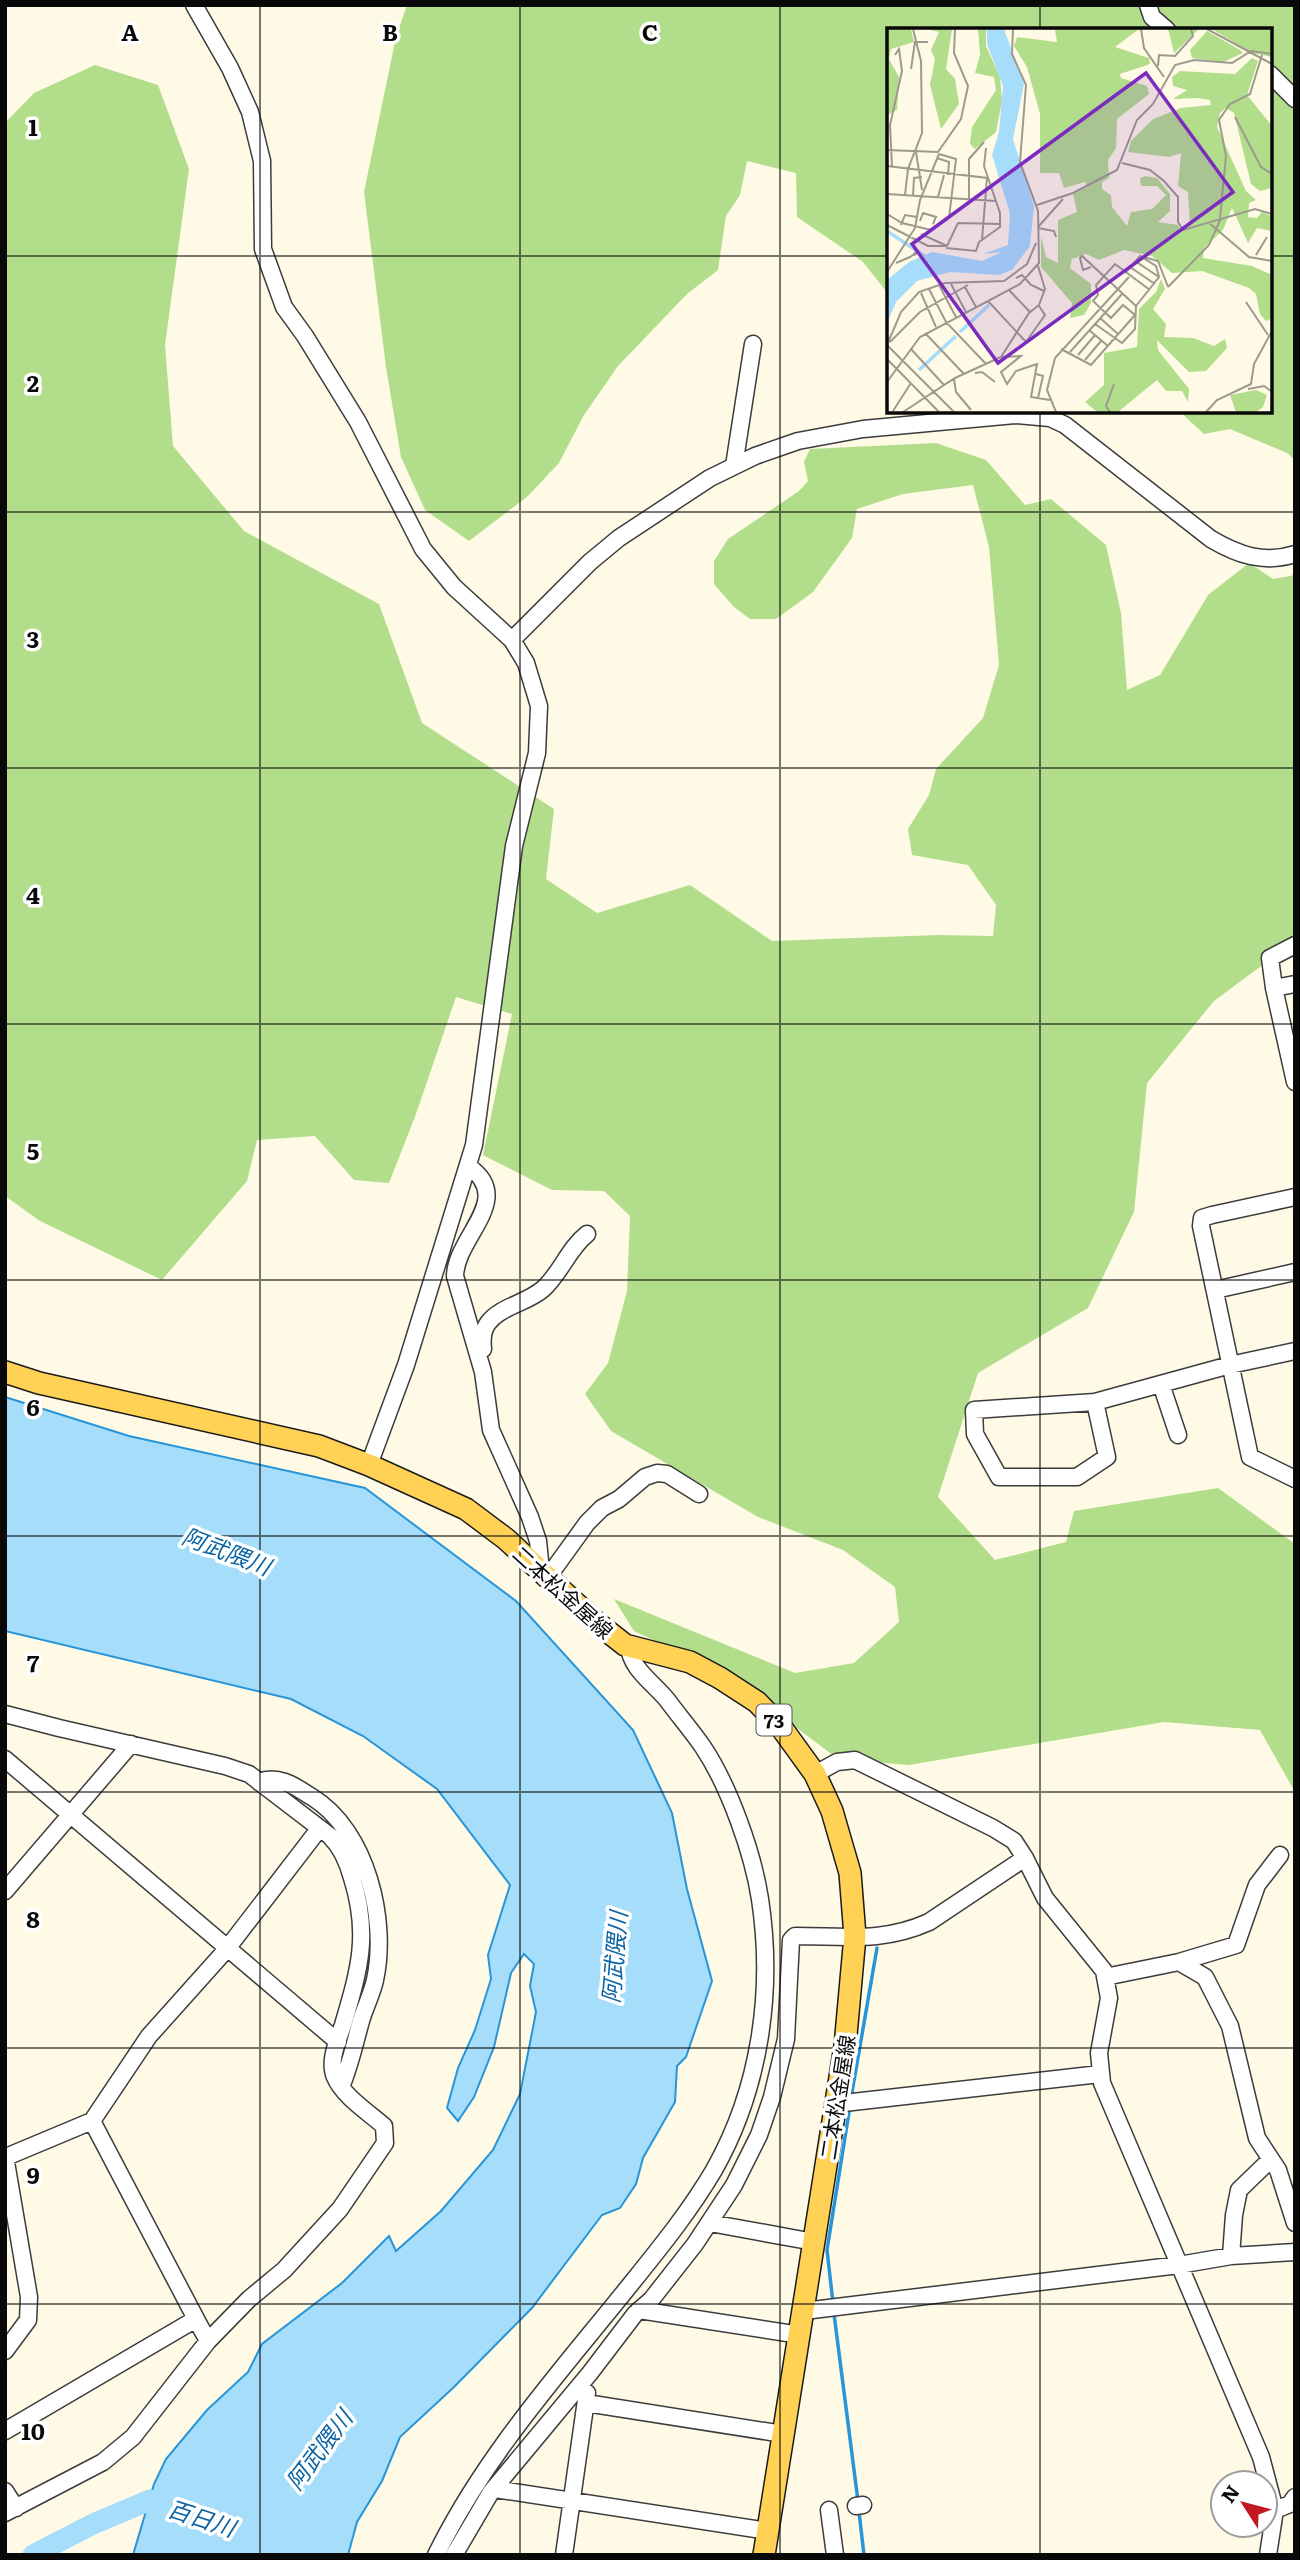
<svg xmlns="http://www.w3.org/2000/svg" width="1300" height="2560" font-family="Literata,'Noto Sans JP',serif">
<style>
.forest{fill:#b2de8b}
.water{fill:#a5ddfb;stroke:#2795d8;stroke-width:2}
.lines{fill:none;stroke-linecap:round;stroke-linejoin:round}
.stream{stroke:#2795d8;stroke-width:3.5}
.river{stroke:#a5ddfb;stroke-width:21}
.minor-casing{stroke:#3c3c3c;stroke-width:19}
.major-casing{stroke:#1a1a1a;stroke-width:24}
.minor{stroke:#fff;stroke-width:16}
.major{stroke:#ffd256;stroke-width:21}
.grid{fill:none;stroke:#090909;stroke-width:2;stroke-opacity:0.55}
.labels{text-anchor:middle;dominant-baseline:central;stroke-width:7;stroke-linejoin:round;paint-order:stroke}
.shield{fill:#fff;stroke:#535353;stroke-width:2}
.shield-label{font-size:19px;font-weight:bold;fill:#090909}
.street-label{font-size:21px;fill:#090909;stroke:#fff}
.water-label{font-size:23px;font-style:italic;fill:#0a64a3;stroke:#fff}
.inset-river{fill:none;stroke:#a5ddfb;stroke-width:3.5}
.inset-road{fill:none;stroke:#9d9a8e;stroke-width:2}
.view{fill:#7b2cbf;fill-opacity:0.15;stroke:#7b2cbf;stroke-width:3.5}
.inset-edge{fill:none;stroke:#090909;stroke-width:3.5}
.grid-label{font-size:23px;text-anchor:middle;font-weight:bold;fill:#090909;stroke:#fff;stroke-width:7;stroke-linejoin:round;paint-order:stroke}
</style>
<rect width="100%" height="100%" fill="#fffae6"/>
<!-- forest -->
<path class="forest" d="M407 5H1295V460L1287 453 1230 429 1204 434 1179 411H1270V30H889V295L863 262 797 217 796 173 747 161 740 195 726 216 718 270 687 294 618 366 584 415 559 463 528 496 469 541 425 510 401 457 386 367 364 192 396 37Z
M95 65 158 85 189 169 165 345 173 446 244 531 379 604 422 723 554 809 546 879 597 913 690 885 772 941 938 935 993 936 996 905 968 865 912 855 908 829 929 795 936 769 983 718 999 665 989 547 973 485 903 494 857 509 852 538 813 592 776 619H750L734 607 714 584V561L728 539 799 491 808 481 804 462 810 449 936 443 986 460 1025 505 1051 499 1106 545 1121 613 1127 690 1160 675 1208 595 1249 563 1273 579 1295 575V941L1214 1001 1147 1083 1134 1212 1088 1308 978 1373 938 1497 995 1560 1066 1542 1074 1511 1218 1488 1295 1544V1792L1260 1730 1164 1722 909 1765 838 1759 725 1674 634 1631 614 1599 795 1673 854 1663 899 1622 895 1587 843 1550 758 1517 611 1431 585 1394 608 1363 627 1291 630 1216 604 1191 552 1190 483 1155 512 1014 456 997 416 1114 389 1183 354 1180 315 1136 257 1140 247 1181 162 1280 40 1221 5 1196V123L34 93Z"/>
<!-- water -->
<path class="water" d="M5 1397 129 1436 365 1488 516 1601 633 1730 672 1813 687 1889 712 1981 686 2057 677 2066 675 2102 643 2158 636 2184 620 2208 602 2215 532 2308 454 2387 400 2437 382 2481 357 2522 348 2555H133L154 2484 166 2459 207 2410 248 2372 262 2344 342 2283 389 2236 396 2251 441 2211 493 2150 520 2094 536 2012 530 1986 534 1964 524 1954 511 1973 494 2047 474 2097 458 2121 447 2108 458 2068 475 2030 491 1979 488 1955 510 1885 437 1789 363 1736 291 1699 5 1631Z"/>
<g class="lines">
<!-- stream -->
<path class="stream" d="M851 2098 877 1948
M833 2303 827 2250 850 2106
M834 2314 858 2501
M859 2512 864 2555"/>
<!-- river -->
<path class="river" d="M33 2555 93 2524 150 2500 175 2508"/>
<!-- minor casing -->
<g class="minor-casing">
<path id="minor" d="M194 5 230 68 250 112 262 161 263 249 284 307 305 336 358 422 423 549 454 587 512 640 526 663 539 706 537 753 514 846 474 1145 406 1365 369 1465
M1148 5 1152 17 1167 30
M1270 74 1295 99
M734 466 753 344
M512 640 590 562 619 538 710 478 755 456 798 441 863 429 1015 415 1050 418 1065 425 1211 539C1238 555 1264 564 1295 554
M1295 984 1274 988 1295 1082
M1274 988 1270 958 1295 945
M468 1166C516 1199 456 1236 455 1276L483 1372 491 1430 530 1517 538 1541 541 1571
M1295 1197 1212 1215 1202 1218 1201 1226 1250 1457 1295 1479
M1215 1290 1295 1272
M483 1349C482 1340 482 1331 488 1323 501 1306 527 1303 543 1289 561 1273 568 1249 587 1234
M1161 1384 1178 1435
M1095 1402 1107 1457 1077 1477H999L975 1434 974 1410 1095 1402 1230 1365 1295 1351
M548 1577 587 1523 602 1508 619 1499 645 1477 657 1473 667 1474 699 1494
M5 1714 59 1728 225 1766 249 1774 330 1836C341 1847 348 1863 352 1878 370 1935 359 1970 343 2025 338 2040 328 2061 335 2077 343 2096 368 2112 384 2126L385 2143 340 2209 284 2270 249 2299 208 2341
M5 1759 338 2042
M815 1774 837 1762 855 1760 993 1828 1014 1841 1025 1858 1045 1898 1104 1971 1109 1998 1099 2053 1102 2083 1261 2457 1275 2510 1268 2555
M259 1782C279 1774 296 1787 312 1797 367 1831 388 1920 375 1980 372 1994 365 2007 361 2021 355 2042 350 2066 341 2087
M5 1891 131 1744
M1179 1962 1236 1945 1257 1885 1280 1855
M1105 1977 1179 1962 1205 1977 1230 2026 1257 2138 1278 2170 1295 2223
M835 2104 1100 2074
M92 2121 149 2036 226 1950 319 1829
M5 2156 29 2297 28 2320 5 2351
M6 2157 92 2121 196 2319
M710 2223 814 2242
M1231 2256 1234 2215 1239 2190 1270 2160
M639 2310 800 2335
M804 2311 1179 2265 1231 2256 1295 2252
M586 2403 783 2434
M5 2431 196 2319 208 2341 133 2437 103 2462 5 2513
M495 2489 768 2531
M5 2491 16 2508
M856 2506 863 2505
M829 2510 835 2555
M1275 2510 1290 2504 1295 2497
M436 2555C485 2455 561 2371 630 2285 659 2249 690 2211 714 2170 760 2089 774 1991 760 1899 753 1853 729 1786 703 1747 692 1731 679 1716 668 1701 655 1684 630 1669 629 1646
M454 2555 491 2492 590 2373 635 2314 651 2300 695 2244 734 2185 759 2135 772 2097 786 2039 791 1940 795 1936C845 1936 882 1943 929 1922L1025 1858
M564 2555 587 2393"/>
</g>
<!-- major casing -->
<g class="major-casing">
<path id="major" d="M5 1372 39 1383 319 1446 369 1465 466 1509 506 1539 597 1623 625 1645 690 1662 720 1678 757 1702 781 1727 815 1774 832 1811 850 1873 855 1936 845 2046 764 2555"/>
</g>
<!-- minor -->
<use href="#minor" class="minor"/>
<!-- major -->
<use href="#major" class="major"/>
</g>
<!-- grid -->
<path class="grid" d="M260 5V2555M520 5V2555M780 5V2555M1040 5V30M5 256H889M1270 256H1295M1040 411V2555M5 512H1295M5 768H1295M5 1024H1295M5 1280H1295M5 1536H1295M5 1792H1295M5 2048H1295M5 2304H1295"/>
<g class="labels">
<!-- shield labels -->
<rect class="shield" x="756.5" y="1704.5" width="35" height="31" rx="5"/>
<g class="shield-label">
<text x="774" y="1720">73</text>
</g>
<!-- street labels -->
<g class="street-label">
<text transform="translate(564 1591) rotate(42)">二本松金屋線</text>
<text transform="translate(836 2097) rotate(-81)">二本松金屋線</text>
</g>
<!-- water labels -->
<g class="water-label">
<text transform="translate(227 1550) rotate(21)">阿武隈川</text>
<text transform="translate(613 1957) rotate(-85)">阿武隈川</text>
<text transform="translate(318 2449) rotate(-53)">阿武隈川</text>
<text transform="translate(202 2517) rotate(18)">百日川</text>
</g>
</g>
<!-- overview -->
<g transform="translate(887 28)">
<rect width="385" height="385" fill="#fffae6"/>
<path d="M0 1H24L27 14 4 21 2 31 12 49 10 82 0 87ZM40 1H65L59 41 68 51 72 76 54 101 43 57 48 31 44 22 52 4ZM91 1H99V18L113 49 115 73 109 104 88 121 83 116 85 99 109 62 107 49 88 45 93 27ZM150 1H252L228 19 262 30 263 36 233 46 234 50 260 58 262 66 230 91 229 120 221 132 222 150 215 154V161L224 167 225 179 240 198 244 184 265 181 279 167 270 158H254L253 150 258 148 270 150 283 166V183L271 194 291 197 293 202 303 197 301 164 291 158 294 125 282 129 241 124 244 113 266 91 294 80 324 77 323 72 310 70 286 71 300 62 286 58 285 49 293 43 348 46 365 30 371 33 360 67 385 98V160L373 163 364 156 347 85 339 80 333 85 330 99 359 163 369 172 362 175 361 189 370 190 375 184 384 188 385 203 370 200 361 215 345 180 336 202 317 220 316 230 365 238 385 247 384 291 379 293 373 286 369 266 362 260 315 243 285 245 265 228 237 222 212 232 199 226 185 231 183 240 204 256V275L197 287 183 290 185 275 154 239V208L159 229 171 235V192L190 184 186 166 200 159 198 154 177 160 172 145H153V86L140 39 127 18 130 9 170 14 168 2ZM281 1H312L287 25ZM325 1H385V29L365 25ZM320 3 353 22 356 25 336 34 305 30 303 22ZM274 251 278 261 266 281 279 296 277 309 306 310 327 318 338 311 340 320 319 343 302 344 270 312 271 322 302 361 301 374 295 363H279L270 352 231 384H210L198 374 217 357V325L250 319 252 281 269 264ZM369 362 380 367 376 379 369 384H349L343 367Z" fill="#b2de8b"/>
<path d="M100 1H117L137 56 126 111 147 178 143 218 125 242 112 247 63 244 30 253 9 274 0 295V252L22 234 45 224 95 233 115 224 96 226 121 217 123 185 105 127 112 104 116 58 100 16Z" fill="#a5ddfb"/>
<path class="inset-river" d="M0 203 42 231M73 304 102 277M32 342 69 308"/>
<path class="inset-road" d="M254 1 257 20 277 49M320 1 385 36M271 38 272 27 288 28 306 8 304 1M24 41 28 14H41M348 89 374 139 385 146M0 122 51 124 74 91 81 58 67 25 68 1M29 124 35 162M50 130 62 134 61 147M235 135 263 142 277 153 291 169V194L296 202 368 181 385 186M0 138 100 150 95 212M5 139 3 97 15 43 12 21 8 27M0 166 108 173M18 167 21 141 35 105 34 33 26 1M26 168 27 150 35 149M51 169 57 147M82 171V131L97 114M150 177 186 165 230 142 250 92 266 76 288 37 307 32 345 35 364 23 385 26M0 186 15 195 44 202 62 190 69 131 52 126M333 190 339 128 332 92 343 76 363 66 375 27M33 193 36 185 49 189 46 196M321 194 362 229 385 233M71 195 113 196M0 197 41 218H60L34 206M14 197 18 187 30 189M151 199 176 171M151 200 167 203 169 209M60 218 71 195M59 220 89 223 92 214 113 199V185L97 138 99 120M369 227 380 209M253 228 271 233 281 259M248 233 272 249M9 235 23 229 26 227H27L29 226V224L26 227M204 239 196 242 193 230 195 228 249 278M243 239 268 256M0 244 28 200 33 172 52 126M129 250 135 247 144 257 157 263M64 256 79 284M52 257 69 289M78 259 89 279M281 259 322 217 334 190M42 261 59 294 99 336M122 262 143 284M34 265 49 299M101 273 139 314 158 287 152 278M359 274 381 307M248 287 236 277 224 290 206 273 211 267 209 257 228 236 263 262M213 290 231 306M208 296 235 315 248 301 249 278 272 249 269 238 253 228 238 245M202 302 221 318M38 305 77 346M3 314 33 284 81 257M0 317 14 284 32 264 58 255 117 253 140 236 149 215M0 317 67 384M24 321 57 357M174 321 204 337 248 287M183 324 235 266M191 327 208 307M114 329 134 328 114 344 120 356 129 343 150 336 144 369 163 372M0 331 52 384M198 332 214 313M88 345 95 344 108 354M149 346 156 348 151 370M67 351 69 364 84 382M0 354 33 309 133 256 152 235 151 183 133 134 139 57 125 26 126 1M361 361 377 358 384 363M6 383 24 355M16 384 68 350 114 329 142 285 152 277 158 261 151 238M169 384 160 362 168 330 242 249M223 384 219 378 227 356M319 384 330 372 364 356 367 336 385 303"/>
<path class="view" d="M259 45 346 164 111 335 25 216Z"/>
<rect width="385" height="385" class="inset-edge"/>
</g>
<g class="grid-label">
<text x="130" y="41">A</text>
<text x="390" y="41">B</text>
<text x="650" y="41">C</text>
<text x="33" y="136">1</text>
<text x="33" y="392">2</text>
<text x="33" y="648">3</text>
<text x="33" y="904">4</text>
<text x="33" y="1160">5</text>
<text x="33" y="1416">6</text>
<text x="33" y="1672">7</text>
<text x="33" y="1928">8</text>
<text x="33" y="2184">9</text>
<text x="33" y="2440">10</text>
</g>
<!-- border -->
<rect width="1300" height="2560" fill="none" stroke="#090909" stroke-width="14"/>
<!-- north arrow -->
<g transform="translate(1244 2504) rotate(306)"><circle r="33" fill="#ffffff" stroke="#9d9d9d" stroke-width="2"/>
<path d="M0-5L12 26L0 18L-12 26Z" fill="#c31723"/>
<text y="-10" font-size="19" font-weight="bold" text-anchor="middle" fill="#090909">N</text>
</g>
</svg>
